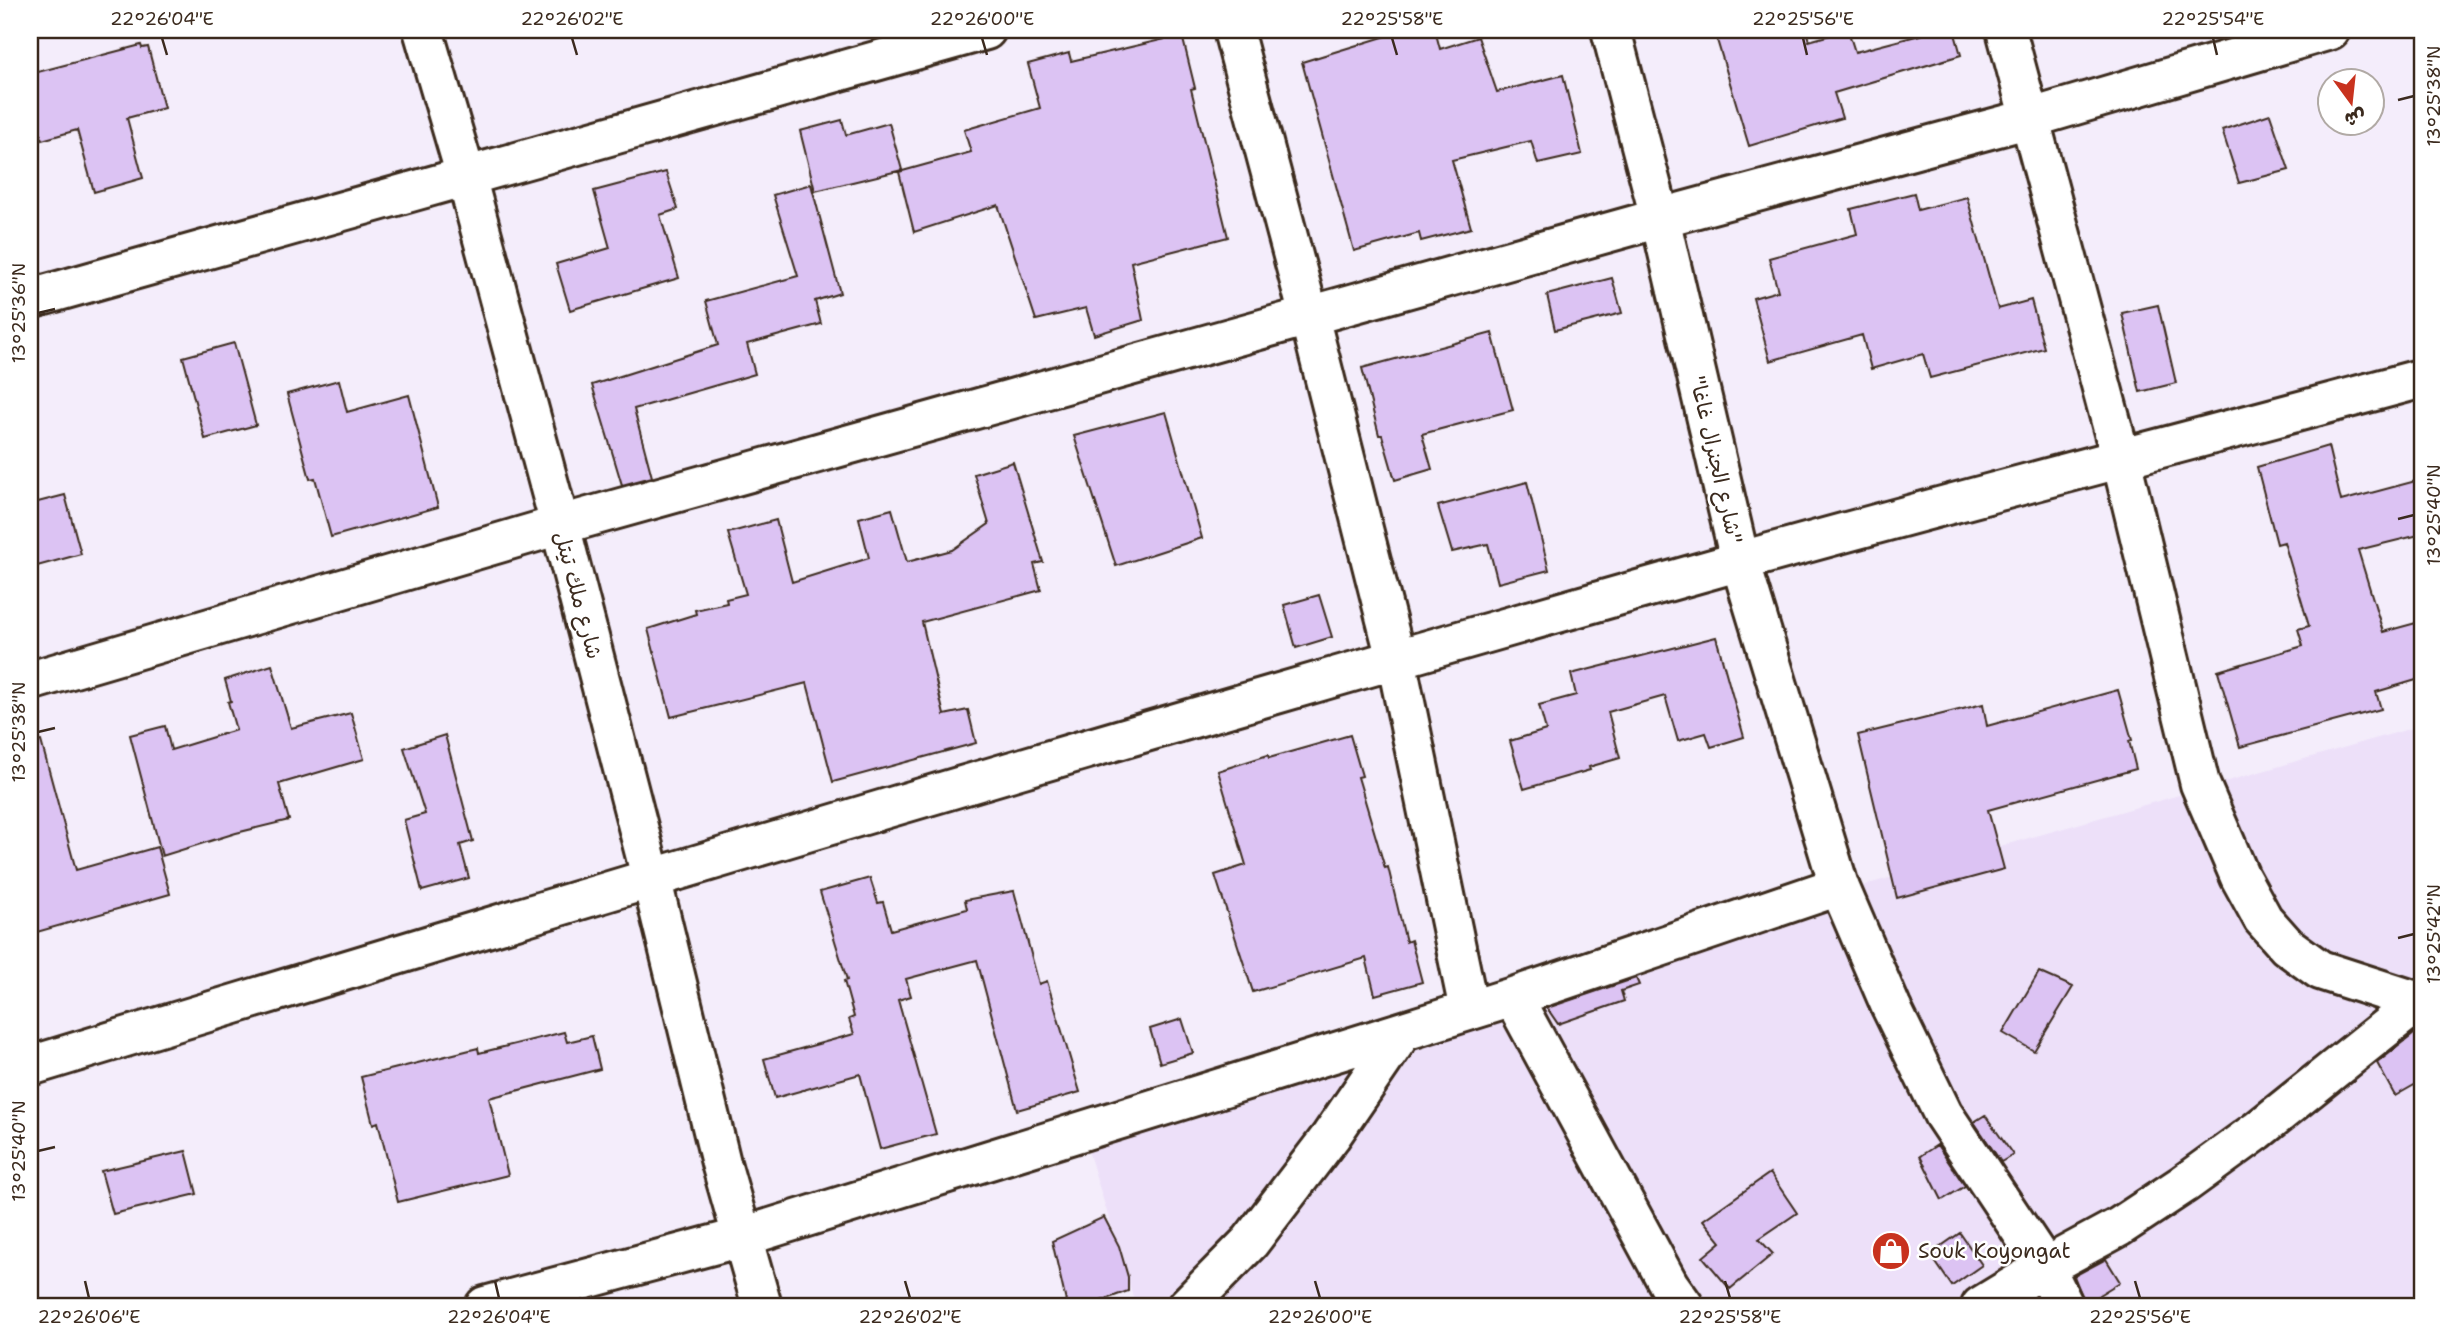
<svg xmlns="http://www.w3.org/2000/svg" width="2453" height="1336" font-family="'Shantell Sans','Playpen Sans Arabic',sans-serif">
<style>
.built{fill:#ede0f9}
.building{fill:#dcc3f3;stroke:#3b2a1e;stroke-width:2}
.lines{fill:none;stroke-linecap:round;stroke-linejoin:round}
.street-casing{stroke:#3b2a1e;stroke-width:44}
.secondary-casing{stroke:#3b2a1e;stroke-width:44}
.street{stroke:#fff;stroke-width:38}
.secondary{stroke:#fff;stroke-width:38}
.ticks{fill:none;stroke:#3b2a1e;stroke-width:2.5}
.labels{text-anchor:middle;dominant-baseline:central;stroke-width:5;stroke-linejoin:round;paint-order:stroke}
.street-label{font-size:21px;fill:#3b2a1e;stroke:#fff}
.poi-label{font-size:21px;fill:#3b2a1e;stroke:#fff;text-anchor:start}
.neatline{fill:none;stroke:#3b2a1e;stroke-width:2.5}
.ticks-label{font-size:18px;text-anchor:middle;fill:#3b2a1e}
</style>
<rect width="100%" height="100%" fill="#f4edfb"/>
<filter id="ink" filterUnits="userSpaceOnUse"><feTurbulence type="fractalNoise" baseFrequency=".0143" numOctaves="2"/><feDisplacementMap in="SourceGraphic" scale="14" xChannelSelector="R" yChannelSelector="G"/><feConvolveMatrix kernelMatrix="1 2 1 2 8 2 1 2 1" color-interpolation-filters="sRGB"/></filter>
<g filter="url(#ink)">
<!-- built -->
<path class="built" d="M2423 725V1306H1136L1086 1144 1872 883Z"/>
<!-- building -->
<path class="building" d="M1406 30H1435L1440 49 1478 37 1497 92 1563 75 1582 154 1538 164 1531 141 1452 160 1471 228 1421 241 1419 233 1354 251 1302 62Z
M1714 30H1806L1809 41 1848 30 1855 52 1939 30H1954L1961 55 1834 93 1842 118 1749 146Z
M1182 35 1195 88 1191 89 1228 237 1131 262 1143 320 1094 335 1086 308 1036 320 998 205 914 232 899 172 971 152 964 130 1040 108 1028 64 1069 53 1071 61Z
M141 45 142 48 148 47 164 108 127 118 143 178 94 192 77 130 42 140 30 95V74Z
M2270 114 2289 170 2239 183 2222 130Z
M842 120 846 135 889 123 902 170 815 191 800 131Z
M666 172 678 209 660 215 679 278 570 310 556 264 610 248 594 191Z
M811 184 840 293 815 301 821 324 747 344 755 374 634 409 652 477 622 485 592 385 718 345 706 301 798 276 773 195Z
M1914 193 1918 210 1967 197 1998 309 2031 300 2044 348 1930 378 1923 354 1871 369 1862 335 1770 361 1753 298 1778 291 1769 258 1857 234 1851 209Z
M1612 278 1622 313 1555 330 1547 295Z
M2158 305 2176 383 2140 392 2122 313Z
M1492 333 1513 410 1422 434 1432 469 1395 480 1382 435H1379L1362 368Z
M234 343 256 425 205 439 183 357Z
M339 380 347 412 409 395 438 507 331 537 315 478 310 479 287 394Z
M1166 412 1202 538 1116 566 1074 436Z
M2328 446 2341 501 2423 479V534L2358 550 2383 632 2423 621V678L2376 692 2381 709 2240 747 2218 671 2303 646 2298 629 2309 626 2284 542 2277 544 2257 467Z
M1013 462 1043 562 1034 564 1041 590 922 622 944 715 968 710 976 743 833 782 807 683 671 717 648 629 696 614 695 610 727 603 726 599 746 594 728 533 776 520 792 582 869 558 859 518 892 509 907 562 952 550 989 524 974 474Z
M1527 482 1549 570 1498 583 1488 544 1452 552 1438 506Z
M65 495 81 554 30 568V504Z
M1319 595 1332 637 1296 648 1284 605Z
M1716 637 1744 737 1711 747 1706 733 1678 741 1665 696 1608 712 1620 758 1589 767 1590 770 1524 789 1510 741 1546 730 1539 705 1576 695 1571 674Z
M272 665 291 728 351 713 364 759 279 784 289 820 236 833 162 856 130 735 165 726 171 750 236 730 228 702 231 701 225 680Z
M2118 690 2132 740 2129 741 2136 769 1988 810 2004 869 1897 898 1858 735 1983 704 1987 726Z
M445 735 473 841 460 845 469 878 422 891 404 820 425 814 404 748Z
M1350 735 1362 776 1358 777 1385 868 1388 867 1406 942 1411 940 1422 982 1375 995 1366 958 1253 992 1215 875 1246 865 1218 771 1268 755 1269 758Z
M41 741 76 870 157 847 170 894 30 934V742Z
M870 878 878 903 883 902 891 930 967 909 965 900 1014 891 1039 984 1047 981 1080 1092 1017 1110 977 960 906 979 911 996 898 1000 936 1134 880 1149 860 1074 775 1098 764 1059 854 1034 849 1019 854 1017 844 981 847 980 820 892Z
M2039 972 2073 987 2034 1051 2003 1033Z
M1636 978 1639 985 1621 991 1624 1001 1558 1024 1547 1008Z
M1182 1019 1193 1053 1160 1063 1150 1029Z
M2423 1027V1080L2395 1096 2377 1063Z
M564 1032 567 1042 592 1036 600 1069 489 1098 508 1175 398 1202 378 1122 373 1124 361 1077 478 1048 479 1053Z
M1985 1115 2013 1155 2001 1162 1974 1122Z
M1937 1145 1965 1186 1942 1200 1920 1156Z
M186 1151 197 1194 113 1214 101 1171Z
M1770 1173 1797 1213 1759 1239 1773 1254 1730 1289 1703 1257 1721 1242 1703 1220Z
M1104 1217 1119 1246 1128 1277V1291L1087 1306H1067L1052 1241Z
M1960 1233 1982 1265 1952 1286 1930 1254Z
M2106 1259 2120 1282 2099 1295 2106 1306H2086L2074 1276Z"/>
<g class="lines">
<!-- street casing -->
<g class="street-casing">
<path id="street" d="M1233 30 1309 316 1396 659 1469 1010
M2006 30 2121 459 2200 784 2240 877 2263 919 2287 946 2320 970 2419 1002
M30 299 986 30
M30 681 560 525 1660 218 2031 118 2330 30
M1513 997 1669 1285 1684 1306
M30 1066C597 894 1164 723 1734 563 1963 499 2194 440 2423 378
M485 1306 742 1237 1513 997 1839 886 1891 1007 1943 1114 2045 1267 2064 1306
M1187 1306 1250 1242 1331 1136 1402 1032
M1981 1306 2045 1267 2119 1227 2184 1184 2257 1131 2423 998"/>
</g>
<!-- secondary casing -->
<g class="secondary-casing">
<path id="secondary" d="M423 30 466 176 560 525 651 877 721 1163 762 1306
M1611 30 1660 218 1740 561 1839 886"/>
</g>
<!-- street -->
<use href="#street" class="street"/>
<!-- secondary -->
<use href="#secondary" class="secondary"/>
</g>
</g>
<!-- ticks -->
<path class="ticks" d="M162 38 167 55M572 38 577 55M982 38 987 55M1392 38 1397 55M1803 38 1807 55M2213 38 2217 55M2398 100 2414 96M38 313 55 309M2398 519 2414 515M38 732 55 728M2398 938 2414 934M38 1151 55 1147M85 1281 89 1298M495 1281 499 1298M905 1281 910 1298M1315 1281 1320 1298M1725 1281 1730 1298M2135 1281 2140 1298"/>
<!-- icons -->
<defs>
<g id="shop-disc" transform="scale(2.0125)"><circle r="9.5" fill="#c8321e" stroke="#fff"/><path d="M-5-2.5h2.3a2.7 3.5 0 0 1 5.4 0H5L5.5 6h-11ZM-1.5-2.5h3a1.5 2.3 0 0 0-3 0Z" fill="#fff"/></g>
</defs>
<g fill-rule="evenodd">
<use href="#shop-disc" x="1891" y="1251"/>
</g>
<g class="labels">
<!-- street labels -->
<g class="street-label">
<text transform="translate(1716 460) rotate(77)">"شارع الجنرال غاغا"</text>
<text transform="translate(578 595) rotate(75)">شارع ملك تيتل</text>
</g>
<!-- poi labels -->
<g class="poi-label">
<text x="1918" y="1251">Souk Koyongat</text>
</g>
</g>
<!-- margin -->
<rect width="2453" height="1336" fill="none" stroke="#fff" stroke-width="77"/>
<!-- north arrow -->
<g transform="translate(2351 102) rotate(165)"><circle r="33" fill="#ffffff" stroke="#b1aaa5" stroke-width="2"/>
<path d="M0-5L12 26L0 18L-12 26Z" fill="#c8321e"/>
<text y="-10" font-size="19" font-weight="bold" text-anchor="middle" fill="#3b2a1e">ش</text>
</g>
<rect x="38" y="38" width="2376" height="1260" class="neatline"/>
<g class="ticks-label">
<text x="162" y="25">22°26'04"E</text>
<text x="572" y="25">22°26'02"E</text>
<text x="982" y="25">22°26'00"E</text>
<text x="1392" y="25">22°25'58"E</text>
<text x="1803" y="25">22°25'56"E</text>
<text x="2213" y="25">22°25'54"E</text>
<text transform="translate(2434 96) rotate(-90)" y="6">13°25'38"N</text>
<text transform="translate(19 313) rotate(-90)" y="6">13°25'36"N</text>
<text transform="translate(2434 515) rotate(-90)" y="6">13°25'40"N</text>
<text transform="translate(19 732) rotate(-90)" y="6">13°25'38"N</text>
<text transform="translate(2434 934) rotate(-90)" y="6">13°25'42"N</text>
<text transform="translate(19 1151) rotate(-90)" y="6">13°25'40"N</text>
<text x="89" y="1323">22°26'06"E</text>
<text x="499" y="1323">22°26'04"E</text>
<text x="910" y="1323">22°26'02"E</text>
<text x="1320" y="1323">22°26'00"E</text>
<text x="1730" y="1323">22°25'58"E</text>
<text x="2140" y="1323">22°25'56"E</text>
</g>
</svg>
